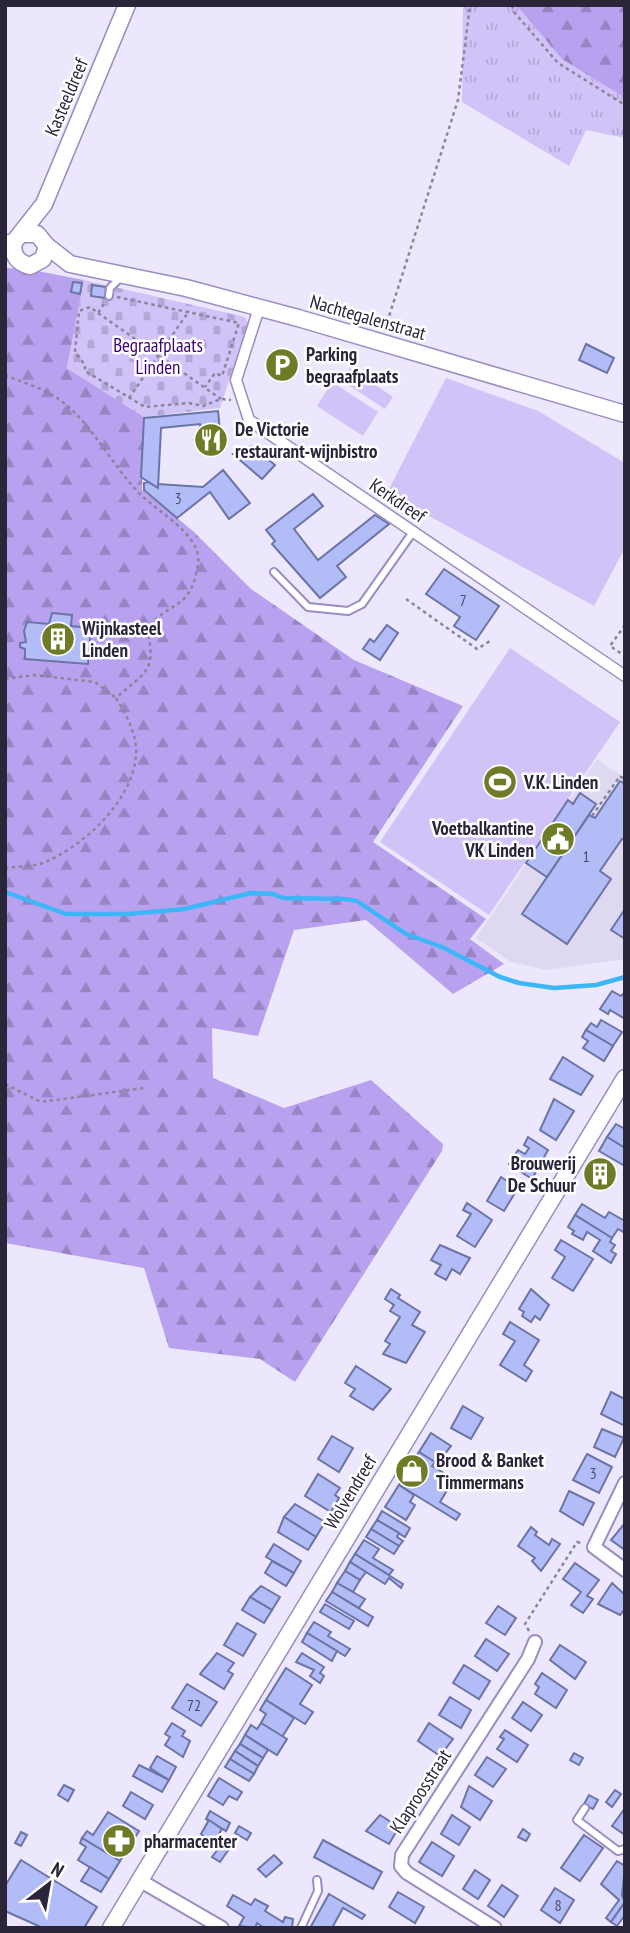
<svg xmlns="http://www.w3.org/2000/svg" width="630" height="1933" font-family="'PT Sans Narrow',sans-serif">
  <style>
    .built { fill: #ded8f1 }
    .grass { fill: url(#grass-tufts) }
    .forest { fill: url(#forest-firs) }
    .cemetery { fill: url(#cemetery-stones) }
    .pitch { fill: #d1c3f8 }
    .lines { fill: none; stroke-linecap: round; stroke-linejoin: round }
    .stream { stroke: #3bb6f7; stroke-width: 4.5 }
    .building { fill: #b2bcf7; stroke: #6c74a6; stroke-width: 2 }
    .service-casing { stroke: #9b8cc1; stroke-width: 10 }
    .pedestrian-casing { stroke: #9b8cc1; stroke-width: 13 }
    .minor-casing { stroke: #9b8cc1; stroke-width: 16 }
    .tertiary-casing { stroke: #9b8cc1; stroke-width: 19 }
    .path { stroke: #8b859b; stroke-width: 2.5; stroke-dasharray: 3.5 3.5; stroke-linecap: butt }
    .service { stroke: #fff; stroke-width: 6 }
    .pedestrian { stroke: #fff; stroke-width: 10 }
    .minor { stroke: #fff; stroke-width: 12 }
    .tertiary { stroke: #fff; stroke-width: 16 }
    .labels { text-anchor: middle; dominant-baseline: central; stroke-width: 5; stroke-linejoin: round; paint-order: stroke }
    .number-label { font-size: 16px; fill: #4d4b69 }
    .street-label { font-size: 19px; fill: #2b253a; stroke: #fff }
    .park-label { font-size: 19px; fill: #3e007a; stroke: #fff }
    .poi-label { font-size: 19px; font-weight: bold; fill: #2b253a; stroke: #fff; text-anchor: start }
  </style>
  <defs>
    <pattern id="grass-tufts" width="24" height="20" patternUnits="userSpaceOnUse" patternTransform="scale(1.75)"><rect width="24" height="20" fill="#d1c3f8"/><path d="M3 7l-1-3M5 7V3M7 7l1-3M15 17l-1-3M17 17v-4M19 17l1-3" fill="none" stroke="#b4a7d5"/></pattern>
    <pattern id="forest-firs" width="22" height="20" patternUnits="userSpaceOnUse" patternTransform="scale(1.75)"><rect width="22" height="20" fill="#b8a2f0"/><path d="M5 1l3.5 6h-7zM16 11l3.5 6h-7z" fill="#9684c3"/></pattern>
    <pattern id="cemetery-stones" width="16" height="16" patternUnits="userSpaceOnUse" patternTransform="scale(1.75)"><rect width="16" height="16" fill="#d1c3f8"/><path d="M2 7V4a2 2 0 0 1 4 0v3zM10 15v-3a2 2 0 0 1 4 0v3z" fill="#b4a7d5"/></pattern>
  </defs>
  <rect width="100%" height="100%" fill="#ede7fe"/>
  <polygon class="built" points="597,759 625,778 625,959 547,970 511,962 476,938"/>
  <polygon class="grass" points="463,5 516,5 562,59 625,98 625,138 586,130 569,166 462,102"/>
  <g class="forest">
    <polygon points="516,5 625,5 625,98 562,59"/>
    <polygon points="5,268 27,269 84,280 67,368 144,417 142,490 193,531 251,589 354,660 463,706 373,842 486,919 470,939 504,964 453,994 366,920 294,930 258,1036 212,1028 213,1078 284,1108 371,1080 443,1144 442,1151 295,1382 260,1359 169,1348 144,1268 5,1243"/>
  </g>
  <polygon class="cemetery" points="84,280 245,317 248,323 220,408 144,417 67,368"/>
  <g class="pitch">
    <polygon points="350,368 393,397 385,409 342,381"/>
    <polygon points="446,378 538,411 625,463 625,548 594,606 387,493"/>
    <polygon points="332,382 378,412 363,436 317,406"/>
    <polygon points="510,648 620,722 489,915 380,842"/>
  </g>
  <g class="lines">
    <polyline class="stream" points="5,892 66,914 128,914 184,909 251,893 273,894 283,898 344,899 357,901 406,934 442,947 500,977 519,983 554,988 596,985 625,977"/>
  </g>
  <g class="building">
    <polygon points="73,282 82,283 80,294 71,292"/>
    <polygon points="92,285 106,287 105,298 91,296"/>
    <polygon points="586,344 614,358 607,373 579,360"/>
    <polygon points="218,411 222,451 203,453 200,424 161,428 158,488 141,477 144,418"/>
    <polygon points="252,446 275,465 262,479 233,454"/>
    <polygon points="223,470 250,503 229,519 210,492 177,518 144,490 144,483 148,482 158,488 158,484 203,487"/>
    <polygon points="313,494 323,506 294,529 318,560 375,515 389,524 337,566 346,577 320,598 272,544 275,541 266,530"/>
    <polygon points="444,569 499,606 476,640 454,626 460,617 426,594"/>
    <polygon points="52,613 72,615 71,626 91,628 88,664 25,659 25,649 20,647 20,643 26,642 24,631 27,622 49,624"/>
    <polygon points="387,625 398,633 380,660 363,649 370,639 374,642"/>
    <polygon points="620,781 625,784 625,840 622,839 600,871 611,879 567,944 522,914 589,815 595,818"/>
    <polygon points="580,793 596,804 547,877 526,863 568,800 573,804"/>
    <polygon points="625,909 625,939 611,930"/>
    <polygon points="612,991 621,996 625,992 625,1019 610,1010 608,1014 600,1009"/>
    <polygon points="601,1020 622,1032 613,1046 586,1030 591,1023 597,1027"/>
    <polygon points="586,1030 613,1046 604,1061 583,1048 588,1041 582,1037"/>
    <polygon points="563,1057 593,1076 581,1095 550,1079"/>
    <polygon points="554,1099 574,1111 556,1140 540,1130"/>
    <polygon points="616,1124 625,1129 625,1148 607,1137"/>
    <polygon points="528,1137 548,1150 532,1179 509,1164 518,1150 525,1154 529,1148 524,1145"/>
    <polygon points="607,1137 625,1148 625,1166 599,1151"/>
    <polygon points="592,1161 615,1175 608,1187 585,1172"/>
    <polygon points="501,1177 518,1188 504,1211 487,1201"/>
    <polygon points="467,1203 492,1220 475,1247 457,1236 471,1214 463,1210"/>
    <polygon points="582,1204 605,1218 609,1212 625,1221 625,1233 618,1229 612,1238 575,1215"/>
    <polygon points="575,1215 612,1238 610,1242 615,1245 611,1251 616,1254 611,1263 593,1251 600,1240 587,1232 583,1240 572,1234 574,1231 568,1227"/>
    <polygon points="561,1240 593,1259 573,1291 552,1278 565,1257 555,1250"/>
    <polygon points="440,1245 470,1258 460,1274 452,1269 446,1280 435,1274 441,1265 431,1260"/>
    <polygon points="391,1289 400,1295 398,1298 420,1312 412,1325 425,1332 406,1363 383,1354 390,1344 385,1341 400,1317 390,1311 394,1305 385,1299"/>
    <polygon points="531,1289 549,1305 540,1320 535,1316 531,1322 522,1316 524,1312 519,1309"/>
    <polygon points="510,1322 539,1340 524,1365 532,1371 526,1381 500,1365 515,1341 503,1334"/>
    <polygon points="356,1366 391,1389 373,1410 350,1396 355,1389 345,1383"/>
    <polygon points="611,1392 625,1399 625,1426 601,1414"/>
    <polygon points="463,1406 483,1418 471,1439 451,1428"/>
    <polygon points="602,1429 624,1438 615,1457 594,1447"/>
    <polygon points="431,1433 451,1446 437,1464 419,1452"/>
    <polygon points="332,1436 353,1448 339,1472 318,1459"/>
    <polygon points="419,1452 435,1462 432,1466 454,1479 440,1502 460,1514 456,1520 399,1485"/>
    <polygon points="587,1454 612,1467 599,1493 573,1480"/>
    <polygon points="318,1474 340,1488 335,1495 339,1498 331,1512 305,1496"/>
    <polygon points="399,1485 414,1495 410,1502 415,1505 406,1520 385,1507"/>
    <polygon points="569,1491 594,1503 583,1525 560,1511"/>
    <polygon points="295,1504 325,1522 316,1537 284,1517"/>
    <polygon points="382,1511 410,1528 405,1537 377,1520"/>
    <polygon points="284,1517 316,1537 308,1550 278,1532"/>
    <polygon points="377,1520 399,1533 397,1537 403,1541 399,1546 371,1529"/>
    <polygon points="625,1523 625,1550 611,1540"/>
    <polygon points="531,1527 537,1532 535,1535 549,1545 552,1539 560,1544 541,1571 532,1561 535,1558 518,1546"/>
    <polygon points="371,1529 399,1546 394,1554 366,1537"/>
    <polygon points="364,1540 379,1549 373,1558 393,1570 389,1575 355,1554"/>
    <polygon points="274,1544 301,1561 294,1573 266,1557"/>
    <polygon points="355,1554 403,1584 401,1588 389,1578 385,1584 350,1562"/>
    <polygon points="272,1561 294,1573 286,1586 265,1573"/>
    <polygon points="350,1562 366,1572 360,1580 345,1571"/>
    <polygon points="575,1563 599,1580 587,1596 593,1599 583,1613 571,1605 581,1592 563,1579"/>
    <polygon points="345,1571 360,1580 353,1592 337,1583"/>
    <polygon points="337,1583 365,1599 359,1608 332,1592"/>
    <polygon points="612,1583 625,1595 625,1609 620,1615 598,1604"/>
    <polygon points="261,1586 280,1597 272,1610 250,1597"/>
    <polygon points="332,1592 373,1617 368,1626 326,1601"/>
    <polygon points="250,1597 272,1610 264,1623 242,1610"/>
    <polygon points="325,1604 354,1621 349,1629 320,1612"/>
    <polygon points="498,1606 516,1618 505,1635 486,1623"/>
    <polygon points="314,1622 331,1632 328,1636 350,1649 345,1656 307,1633"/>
    <polygon points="237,1623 256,1634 243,1656 224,1645"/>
    <polygon points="307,1633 337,1651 332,1661 302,1642"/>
    <polygon points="486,1639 509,1654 497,1671 475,1656"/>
    <polygon points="560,1645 586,1662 575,1679 550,1660"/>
    <polygon points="217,1653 234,1663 228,1671 233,1674 224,1689 200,1674"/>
    <polygon points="302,1653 324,1667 320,1673 324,1676 320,1683 310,1676 314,1670 296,1662"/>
    <polygon points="464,1665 490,1681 479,1699 453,1683"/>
    <polygon points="286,1668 312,1685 300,1704 313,1712 305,1724 266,1700"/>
    <polygon points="542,1673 567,1690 556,1708 535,1694 539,1687 535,1684"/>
    <polygon points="187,1684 217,1702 201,1726 172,1708"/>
    <polygon points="450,1697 471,1710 461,1728 439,1715"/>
    <polygon points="266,1700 294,1718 282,1737 261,1723 266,1714 260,1710"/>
    <polygon points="523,1702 542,1715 531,1731 512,1718"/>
    <polygon points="172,1723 185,1731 182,1736 190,1741 183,1757 165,1745 170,1737 165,1734"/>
    <polygon points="261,1723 287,1739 277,1755 245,1735 251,1725 257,1729"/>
    <polygon points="429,1723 453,1739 440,1756 418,1741"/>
    <polygon points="505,1730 528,1745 517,1762 497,1749 504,1739 500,1737"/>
    <polygon points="245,1735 268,1750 263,1758 240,1744"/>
    <polygon points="240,1744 263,1758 258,1766 235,1751"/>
    <polygon points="235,1751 258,1766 254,1774 230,1759"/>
    <polygon points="574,1753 583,1758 579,1765 570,1760"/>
    <polygon points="157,1756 176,1767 169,1780 150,1768"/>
    <polygon points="487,1757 506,1769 493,1787 475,1775"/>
    <polygon points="230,1759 254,1774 249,1781 225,1767"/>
    <polygon points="139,1765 169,1780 162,1792 133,1776"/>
    <polygon points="219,1778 242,1792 237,1800 229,1796 223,1805 208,1796"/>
    <polygon points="64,1785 74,1790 68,1801 58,1795"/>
    <polygon points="469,1786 492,1801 480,1820 461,1807"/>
    <polygon points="615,1790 621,1794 612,1807 606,1802"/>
    <polygon points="131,1792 153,1805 145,1819 123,1806"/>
    <polygon points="589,1795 598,1800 593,1809 584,1804"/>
    <polygon points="625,1808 625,1835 612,1826"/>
    <polygon points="210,1811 230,1823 226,1831 206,1819"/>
    <polygon points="108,1812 139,1831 120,1861 82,1838 87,1831 93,1835"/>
    <polygon points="380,1815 399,1827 389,1844 366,1831"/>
    <polygon points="452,1815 470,1827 459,1845 441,1834"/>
    <polygon points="209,1820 222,1829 217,1837 231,1846 220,1862 212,1857 218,1849 201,1834"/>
    <polygon points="239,1826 251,1833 247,1840 235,1833"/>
    <polygon points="523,1829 530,1834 526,1841 518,1837"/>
    <polygon points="21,1832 27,1835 21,1846 15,1843"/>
    <polygon points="584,1835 603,1848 580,1881 561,1868"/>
    <polygon points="82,1838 120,1861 109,1879 78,1860 86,1847 80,1843"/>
    <polygon points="323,1840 382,1872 373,1889 314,1857"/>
    <polygon points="432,1842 454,1856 442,1876 419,1862"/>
    <polygon points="274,1855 282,1863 266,1877 258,1869"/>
    <polygon points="21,1860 97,1907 84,1928 43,1928 5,1911 5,1886"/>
    <polygon points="617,1861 625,1866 622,1895 625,1902 611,1922 606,1918 619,1900 601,1884"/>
    <polygon points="90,1867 109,1879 101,1892 81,1881"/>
    <polygon points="475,1870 490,1880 478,1899 463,1889"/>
    <polygon points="502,1885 518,1896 504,1917 488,1906"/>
    <polygon points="555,1888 574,1900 560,1923 541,1910"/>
    <polygon points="398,1892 424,1907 415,1923 389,1907"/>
    <polygon points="329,1894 365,1915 362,1919 343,1908 332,1928 310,1928"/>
    <polygon points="233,1895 251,1905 255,1899 268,1906 265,1911 283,1922 285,1917 293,1919 292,1928 264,1928 257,1923 255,1928 239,1926 244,1917 227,1906"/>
    <polygon points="625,1902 625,1915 617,1926 611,1922"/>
  </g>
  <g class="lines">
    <g class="service-casing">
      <g id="service">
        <polyline points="109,296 110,288 122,276"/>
        <polyline points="274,572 308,607 348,611 362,604 413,532"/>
        <polyline points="585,1808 577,1820 618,1851 625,1849"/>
        <polyline points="301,1928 318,1891 317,1880"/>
      </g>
    </g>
    <g class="pedestrian-casing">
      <polyline id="pedestrian" points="259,308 236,380 249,420 625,676"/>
    </g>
    <g class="minor-casing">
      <g id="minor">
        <polyline points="625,1483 594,1547 625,1570"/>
        <polyline points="139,1880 222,1928"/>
        <polyline points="495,1928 407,1873 401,1866 402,1855 528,1659 535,1642"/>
      </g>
    </g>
    <g class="tertiary-casing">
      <g id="tertiary">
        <polyline points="23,234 37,234 47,246 70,264 186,288 298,318 625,414"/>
        <path d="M 14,242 C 11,255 18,263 30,266 L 43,259 L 47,246"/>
        <polyline points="5,244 14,242 44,204 127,5"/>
        <polyline points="111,1928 625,1078"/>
      </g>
    </g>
    <g class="path">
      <polyline points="512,5 514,12 558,63 625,105"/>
      <polyline points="117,297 239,323 222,376 215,373 205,387"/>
      <polyline points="104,304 98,313 90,307 79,311 75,352 85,365 85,371 145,407 189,403 203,406 221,399 231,400"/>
      <polyline points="98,313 221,399"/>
      <polyline points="385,329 458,100 470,5"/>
      <path d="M 5,375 C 21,382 40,387 54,396 C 92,420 110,465 142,496 C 160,513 202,536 198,563 C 191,615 167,598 147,631 C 158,672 143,673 116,698 C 128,718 140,739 135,763 C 127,806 82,847 43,863 C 32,867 17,866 5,868"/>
      <polyline points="129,398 189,311"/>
      <polyline points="406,599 477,649 490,641"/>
      <polyline points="625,625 610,646 625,656"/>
      <polyline points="5,679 34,675 95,682 116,698"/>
      <polyline points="592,816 620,776 625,780"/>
      <polyline points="5,1084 41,1102 144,1088"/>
      <polyline points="529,1631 525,1624 577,1542 581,1543"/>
    </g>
    <use href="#service" class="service"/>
    <use href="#pedestrian" class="pedestrian"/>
    <use href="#minor" class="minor"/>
    <use href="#tertiary" class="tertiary"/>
  </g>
  <defs>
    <g id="parking-disc" transform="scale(1.75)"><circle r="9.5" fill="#6f7b27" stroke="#fff"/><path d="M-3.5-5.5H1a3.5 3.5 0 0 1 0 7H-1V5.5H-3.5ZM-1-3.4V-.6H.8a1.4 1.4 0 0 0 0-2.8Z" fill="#fff"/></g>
    <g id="restaurant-disc" transform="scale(1.75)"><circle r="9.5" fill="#6f7b27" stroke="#fff"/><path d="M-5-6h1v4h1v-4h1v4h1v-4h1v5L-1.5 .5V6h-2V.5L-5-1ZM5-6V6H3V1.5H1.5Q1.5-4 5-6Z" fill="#fff"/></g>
    <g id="building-disc" transform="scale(1.75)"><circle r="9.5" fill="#6f7b27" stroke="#fff"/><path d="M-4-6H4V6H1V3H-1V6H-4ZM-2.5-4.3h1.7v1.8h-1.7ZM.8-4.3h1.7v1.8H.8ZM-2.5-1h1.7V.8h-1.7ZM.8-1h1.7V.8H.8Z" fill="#fff"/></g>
    <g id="stadium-disc" transform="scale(1.75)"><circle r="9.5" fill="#6f7b27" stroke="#fff"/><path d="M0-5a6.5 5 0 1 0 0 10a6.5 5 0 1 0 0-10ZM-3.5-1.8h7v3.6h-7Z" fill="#fff"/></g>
    <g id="civic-disc" transform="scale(1.75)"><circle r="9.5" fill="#6f7b27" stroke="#fff"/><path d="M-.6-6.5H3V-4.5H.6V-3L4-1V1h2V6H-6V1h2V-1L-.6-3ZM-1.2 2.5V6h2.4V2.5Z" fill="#fff"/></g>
    <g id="shop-disc" transform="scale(1.75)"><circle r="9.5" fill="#6f7b27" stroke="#fff"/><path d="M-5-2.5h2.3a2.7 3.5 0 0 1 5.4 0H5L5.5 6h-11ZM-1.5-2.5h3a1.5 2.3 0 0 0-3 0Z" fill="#fff"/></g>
    <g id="pharmacy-disc" transform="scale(1.75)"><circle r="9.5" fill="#6f7b27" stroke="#fff"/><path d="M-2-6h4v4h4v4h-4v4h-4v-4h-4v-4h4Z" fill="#fff"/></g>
  </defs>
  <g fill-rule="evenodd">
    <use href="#parking-disc" x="282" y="365"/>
    <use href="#restaurant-disc" x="211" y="440"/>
    <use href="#building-disc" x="58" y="639"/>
    <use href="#stadium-disc" x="500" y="782"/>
    <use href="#civic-disc" x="558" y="839"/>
    <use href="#building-disc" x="600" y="1174"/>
    <use href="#shop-disc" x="412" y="1471"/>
    <use href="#pharmacy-disc" x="119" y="1841"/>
  </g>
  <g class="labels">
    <g class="number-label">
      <text x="178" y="498">3</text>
      <text x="463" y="600">7</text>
      <text x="586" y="856">1</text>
      <text x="593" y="1473">3</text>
      <text x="194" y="1705">72</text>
      <text x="558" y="1905">8</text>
    </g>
    <g class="street-label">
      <text transform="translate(66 97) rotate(-67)">Kasteeldreef</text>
      <text transform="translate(368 317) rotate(16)">Nachtegalenstraat</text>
      <text transform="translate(398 500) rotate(34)">Kerkdreef</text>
      <text transform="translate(350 1492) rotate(-59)">Wolvendreef</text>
      <text transform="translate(420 1791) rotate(-57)">Klaproosstraat</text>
    </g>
    <g class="park-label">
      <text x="158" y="345">Begraafplaats<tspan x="158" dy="22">Linden</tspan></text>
    </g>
    <g class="poi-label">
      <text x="306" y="354">Parking<tspan x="306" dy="22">begraafplaats</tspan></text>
      <text x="235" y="429">De Victorie<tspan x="235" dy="22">restaurant-wijnbistro</tspan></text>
      <text x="82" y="628">Wijnkasteel<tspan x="82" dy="22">Linden</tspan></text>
      <text x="524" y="782">V.K. Linden</text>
      <text x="534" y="828" text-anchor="end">Voetbalkantine<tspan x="534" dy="22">VK Linden</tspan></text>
      <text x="576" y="1163" text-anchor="end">Brouwerij<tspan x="576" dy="22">De Schuur</tspan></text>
      <text x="436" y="1460">Brood &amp; Banket<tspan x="436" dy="22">Timmermans</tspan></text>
      <text x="144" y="1841">pharmacenter</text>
    </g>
  </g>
  <rect width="630" height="1933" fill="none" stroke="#2b253a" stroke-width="14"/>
  <g transform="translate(49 1884) rotate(31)" stroke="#ffffff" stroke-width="5" paint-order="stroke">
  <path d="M0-5L12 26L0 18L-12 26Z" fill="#2b253a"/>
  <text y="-10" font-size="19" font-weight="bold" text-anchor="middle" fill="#2b253a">N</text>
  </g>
</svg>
